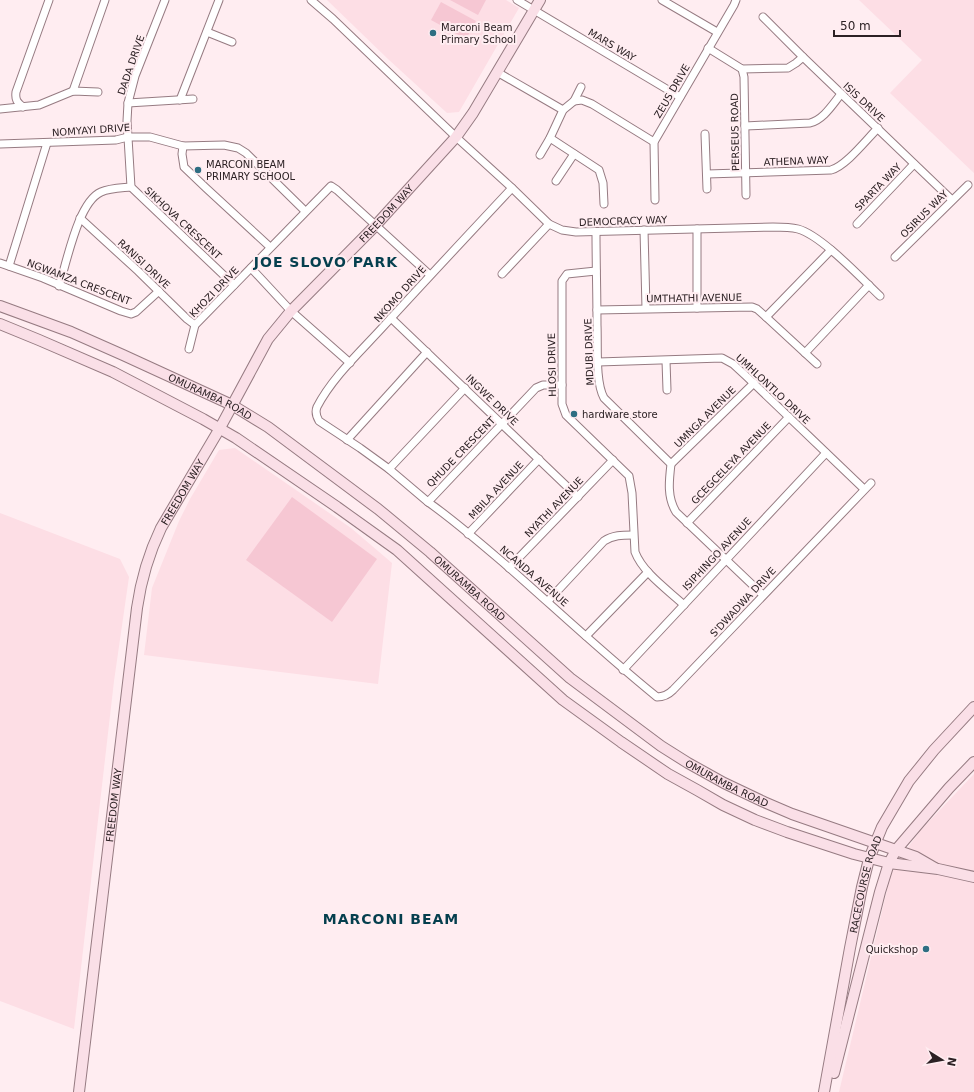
<svg xmlns="http://www.w3.org/2000/svg" width="974" height="1092" font-family="'DejaVu Sans',sans-serif">
  <style>
    .built { fill: #fddee5 }
    .green { fill: #f6c7d3 }
    .lines { fill: none; stroke-linecap: round; stroke-linejoin: round }
    .street-casing { stroke: #967b82; stroke-width: 9 }
    .secondary-casing { stroke: #967b82; stroke-width: 12 }
    .street { stroke: #fff; stroke-width: 7 }
    .secondary { stroke: #fadfe7; stroke-width: 10 }
    .poi-dot { fill: #2e6e82; stroke: #ffedf1; stroke-width: 1.5 }
    .labels { text-anchor: middle; dominant-baseline: central; stroke-width: 4; stroke-linejoin: round; paint-order: stroke }
    .poi-label { font-size: 10px; fill: #2c2124; stroke: #ffedf1; text-anchor: start }
    .street-label { font-size: 10px; fill: #2c2124; stroke: #ffedf1 }
    .district-label { font-size: 14px; font-weight: bold; letter-spacing: 1px; fill: #053f4e; stroke: #ffedf1 }
  </style>
  <rect width="100%" height="100%" fill="#ffedf1"/>
  <g class="built">
    <polygon points="327,0 506,0 519,8 459,112 447,113 388,59"/>
    <polygon points="859,0 974,0 974,173 890,93 922,60"/>
    <polygon points="235,448 351,528 392,563 378,684 144,655 152,588 179,521 190,499 219,450"/>
    <polygon points="0,513 120,559 129,577 114,681 74,1029 0,1001"/>
    <polygon points="974,774 974,1092 839,1092 892,869 920,831"/>
  </g>
  <g class="green">
    <polygon points="450,0 486,0 478,15"/>
    <polygon points="441,2 476,21 466,39 431,20"/>
    <polygon points="292,497 377,559 332,622 246,560"/>
  </g>
  <g class="lines">
    <g class="street-casing">
      <g id="street">
        <polyline points="165,0 135,76 128,103 127,121 131,187 234,285"/>
        <path d="M 311,0 L 333,19 L 456,137 L 512,188 L 549,224 L 562,230 L 576,232 L 773,227 C 782,227 790,227 798,229 C 821,235 862,279 880,296"/>
        <polyline points="517,0 680,97"/>
        <polyline points="662,0 717,32"/>
        <polyline points="763,17 803,57 952,200"/>
        <polyline points="207,32 232,42"/>
        <polyline points="708,48 742,69 788,68 796,63 803,57"/>
        <polyline points="742,69 744,77 746,195"/>
        <polyline points="497,72 563,110"/>
        <polyline points="73,91 105,0"/>
        <polyline points="180,100 219,0"/>
        <polyline points="574,101 582,100 592,104 654,142"/>
        <polyline points="128,103 193,99"/>
        <path d="M 23,107 C 17,102 15,100 16,92 L 49,0"/>
        <polyline points="0,109 39,105 73,91 98,92"/>
        <path d="M 745,126 L 810,123 C 824,119 832,105 841,94"/>
        <polyline points="705,134 707,189"/>
        <polyline points="550,138 599,170 603,183 604,204"/>
        <polyline points="0,144 116,140 128,137 150,137 183,146 224,145 238,148 246,153 305,211"/>
        <polyline points="183,146 182,154 184,167 206,188 270,247"/>
        <polyline points="540,155 550,138 563,110 574,101 581,87"/>
        <path d="M 707,174 L 831,170 C 846,166 866,140 878,128"/>
        <polyline points="556,181 574,154"/>
        <polyline points="655,200 654,142 734,5 736,0"/>
        <polyline points="80,218 138,271 187,319 195,325"/>
        <polyline points="857,224 914,164"/>
        <polyline points="697,229 697,308"/>
        <polyline points="644,230 646,308"/>
        <path d="M 596,232 C 596,263 597,294 597,325 C 598,345 595,382 604,398 L 671,464 C 669,481 667,497 676,512 L 763,595"/>
        <polyline points="895,257 968,185"/>
        <polyline points="0,263 43,278 121,311 131,314 136,312 159,291"/>
        <polyline points="9,266 47,143"/>
        <polyline points="251,268 291,311 350,363"/>
        <path d="M 596,271 L 567,274 L 562,281 L 562,404 L 566,415 L 629,476 L 632,493 L 635,552 C 643,573 668,590 684,605"/>
        <polyline points="502,274 549,224"/>
        <path d="M 59,286 C 67,262 78,202 101,192 C 110,188 122,188 131,187"/>
        <polyline points="597,310 752,307 757,309 766,317 817,364"/>
        <polyline points="766,317 831,250"/>
        <polyline points="391,318 578,497"/>
        <polyline points="189,349 195,325 331,186 337,190 430,275"/>
        <polyline points="805,353 869,285"/>
        <polyline points="666,361 667,390"/>
        <polyline points="598,362 722,358 733,364 746,376 864,489"/>
        <polyline points="465,388 389,469 428,502 536,388 543,385 562,385"/>
        <polyline points="347,440 427,352"/>
        <polyline points="671,464 754,383"/>
        <path d="M 389,469 L 360,448 L 319,421 C 316,416 315,412 317,407 C 332,378 359,353 381,329 C 424,282 468,235 512,188"/>
        <path d="M 428,502 C 455,521 480,543 506,565 C 556,609 605,655 657,697 C 664,697 668,695 673,690 L 871,483"/>
        <polyline points="687,523 789,417"/>
        <polyline points="468,534 539,459"/>
        <polyline points="509,568 613,460"/>
        <path d="M 548,601 L 604,541 C 613,535 622,535 633,535"/>
        <polyline points="586,636 648,572"/>
        <polyline points="623,670 826,453"/>
      </g>
    </g>
    <g class="secondary-casing">
      <g id="secondary">
        <path id="s1" d="M 0,306 L 71,332 L 123,355 L 232,405 L 268,427 L 378,509 L 430,552 L 570,678 L 661,746 L 688,763 L 724,783 L 764,802 L 792,814 L 916,857 L 935,868"/>
        <polyline points="0,324 39,340 113,372 203,419 236,438 337,507 397,550 563,700 621,742 668,774 697,790 723,805 755,820 787,832 854,854 889,863 938,869 974,877"/>
        <polyline points="834,1073 880,892 889,863 896,850 949,788 974,762"/>
        <path id="s2" d="M 79,1092 L 137,608 C 141,580 149,553 161,528 L 220,428 L 268,339 L 291,311 L 375,226 L 456,137 L 473,113 L 540,0"/>
        <path id="s3" d="M 824,1092 L 850,948 L 862,887 L 869,859 L 882,827 L 909,781 L 934,750 L 974,707"/>
      </g>
    </g>
    <use href="#street" class="street"/>
    <use href="#secondary" class="secondary"/>
  </g>
  <g class="poi-dot">
    <circle cx="433" cy="33" r="4"/>
    <circle cx="198" cy="170" r="4"/>
    <circle cx="574" cy="414" r="4"/>
    <circle cx="926" cy="949" r="4"/>
  </g>
  <g class="labels">
    <g class="poi-label">
      <text x="441" y="27">Marconi Beam<tspan x="441" dy="12">Primary School</tspan></text>
      <text x="206" y="164">MARCONI BEAM<tspan x="206" dy="12">PRIMARY SCHOOL</tspan></text>
      <text x="582" y="414">hardware store</text>
      <text x="918" y="949" text-anchor="end">Quickshop</text>
    </g>
    <g class="street-label">
      <text transform="translate(612 45) rotate(31)">MARS WAY</text>
      <text transform="translate(131 65) rotate(-71)">DADA DRIVE</text>
      <text transform="translate(672 91) rotate(-60)">ZEUS DRIVE</text>
      <text transform="translate(864 102) rotate(43)">ISIS DRIVE</text>
      <text transform="translate(91 130) rotate(-4)">NOMYAYI DRIVE</text>
      <text transform="translate(735 132) rotate(-91)">PERSEUS ROAD</text>
      <text transform="translate(796 161) rotate(-2)">ATHENA WAY</text>
      <text transform="translate(878 187) rotate(-46)">SPARTA WAY</text>
      <text stroke="none"><textPath href="#s2" startOffset="961">FREEDOM WAY</textPath></text>
      <text transform="translate(924 214) rotate(-45)">OSIRUS WAY</text>
      <text transform="translate(623 221) rotate(-2)">DEMOCRACY WAY</text>
      <text transform="translate(183 223) rotate(43)">SIKHOVA CRESCENT</text>
      <text transform="translate(144 264) rotate(43)">RANISI DRIVE</text>
      <text transform="translate(79 282) rotate(21)">NGWAMZA CRESCENT</text>
      <text transform="translate(214 292) rotate(-46)">KHOZI DRIVE</text>
      <text transform="translate(400 294) rotate(-48)">NKOMO DRIVE</text>
      <text transform="translate(694 298) rotate(-1)">UMTHATHI AVENUE</text>
      <text transform="translate(589 352) rotate(-92)">MDUBI DRIVE</text>
      <text transform="translate(552 365) rotate(-91)">HLOSI DRIVE</text>
      <text transform="translate(773 389) rotate(43)">UMHLONTLO DRIVE</text>
      <text stroke="none"><textPath href="#s1" startOffset="229">OMURAMBA ROAD</textPath></text>
      <text transform="translate(492 400) rotate(44)">INGWE DRIVE</text>
      <text transform="translate(705 417) rotate(-45)">UMNGA AVENUE</text>
      <text transform="translate(461 452) rotate(-46)">QHUDE CRESCENT</text>
      <text transform="translate(731 463) rotate(-46)">GCEGCELEYA AVENUE</text>
      <text transform="translate(496 490) rotate(-47)">MBILA AVENUE</text>
      <text stroke="none"><textPath href="#s2" startOffset="613">FREEDOM WAY</textPath></text>
      <text transform="translate(554 507) rotate(-46)">NYATHI AVENUE</text>
      <text transform="translate(717 554) rotate(-47)">ISIPHINGO AVENUE</text>
      <text transform="translate(534 576) rotate(41)">NCANDA AVENUE</text>
      <text stroke="none"><textPath href="#s1" startOffset="553">OMURAMBA ROAD</textPath></text>
      <text transform="translate(743 602) rotate(-47)">S'DWADWA DRIVE</text>
      <text stroke="none"><textPath href="#s1" startOffset="877">OMURAMBA ROAD</textPath></text>
      <text stroke="none"><textPath href="#s2" startOffset="289">FREEDOM WAY</textPath></text>
      <text stroke="none"><textPath href="#s3" startOffset="212">RACECOURSE ROAD</textPath></text>
    </g>
    <g class="district-label">
      <text x="326" y="262">JOE SLOVO PARK</text>
      <text x="391" y="919">MARCONI BEAM</text>
    </g>
  </g>
  <g transform="translate(942 1060) rotate(101)" stroke="#ffedf1" stroke-width="3" paint-order="stroke">
  <path d="M0-3L7 15L0 10L-7 15Z" fill="#2c2124"/>
  <text y="-6" font-size="11" font-weight="bold" text-anchor="middle" fill="#2c2124">N</text>
  </g>
  <path d="M834 30v6h66v-6" fill="none" stroke="#2c2124" stroke-width="2"/>
  <text x="840" y="30" font-size="12" fill="#2c2124" stroke="#ffedf1" stroke-width="3" paint-order="stroke">50 m</text>
</svg>
